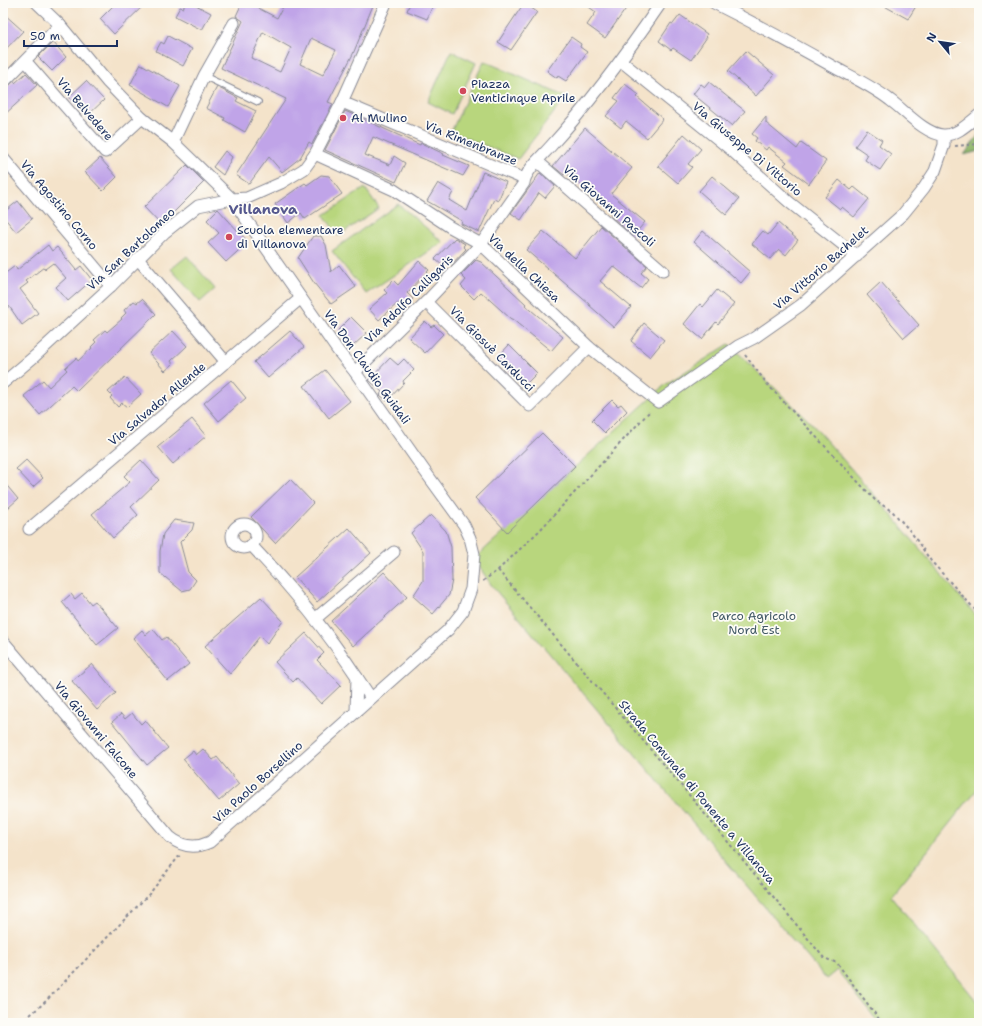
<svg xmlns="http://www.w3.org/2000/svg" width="982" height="1026" font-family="'Shantell Sans',sans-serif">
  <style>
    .green { fill: #b8d67d; stroke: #6a826e }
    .forest { fill: #92b76c; stroke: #567365 }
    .building { fill: #c0a4e8; fill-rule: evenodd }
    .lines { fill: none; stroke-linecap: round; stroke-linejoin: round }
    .lane-casing { stroke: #888994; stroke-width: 8 }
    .street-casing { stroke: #888994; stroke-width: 13 }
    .path { stroke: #888994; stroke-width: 2; stroke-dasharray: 3 3; stroke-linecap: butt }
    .lane { stroke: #fff; stroke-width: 5.5 }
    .street { stroke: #fff; stroke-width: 11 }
    .poi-dot { fill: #d1495b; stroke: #fdfcf7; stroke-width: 1.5 }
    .labels { text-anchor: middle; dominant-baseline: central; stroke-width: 3.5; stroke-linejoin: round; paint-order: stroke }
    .poi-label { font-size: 12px; fill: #1b2f5e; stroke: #fdfcf7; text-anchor: start }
    .street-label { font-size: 12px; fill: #1b2f5e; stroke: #fdfcf7 }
    .park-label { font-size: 12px; fill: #425966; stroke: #fdfcf7 }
    .quarter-label { font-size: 14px; font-weight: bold; fill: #55588e; stroke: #fdfcf7 }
  </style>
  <rect width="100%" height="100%" fill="#fdfcf7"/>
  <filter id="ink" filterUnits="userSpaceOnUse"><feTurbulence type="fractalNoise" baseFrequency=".025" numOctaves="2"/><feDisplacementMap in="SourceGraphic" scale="8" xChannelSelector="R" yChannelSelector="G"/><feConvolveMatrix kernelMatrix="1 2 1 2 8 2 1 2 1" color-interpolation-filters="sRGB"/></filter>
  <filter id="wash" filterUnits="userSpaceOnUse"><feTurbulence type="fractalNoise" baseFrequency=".012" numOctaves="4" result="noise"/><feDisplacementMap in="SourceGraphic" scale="16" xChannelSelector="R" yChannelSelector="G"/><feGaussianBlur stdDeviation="0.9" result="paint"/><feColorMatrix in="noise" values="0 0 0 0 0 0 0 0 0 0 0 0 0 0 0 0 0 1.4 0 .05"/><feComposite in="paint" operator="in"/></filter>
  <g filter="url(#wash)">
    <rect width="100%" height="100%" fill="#f4e3ca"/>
    <g class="green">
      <polygon points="451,51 476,63 452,114 428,102"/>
      <polygon points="484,61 566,97 518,159 451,132"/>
      <polygon points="365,188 379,208 338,236 324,215"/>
      <polygon points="398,204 443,242 366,294 332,251"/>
      <polygon points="187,256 215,289 200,302 171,269"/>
      <polygon points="729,344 811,423 883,505 979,619 979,787 891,896 979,1004 979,1023 879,1023 837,970 826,979 492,586 474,559 666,384"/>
    </g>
    <polygon class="forest" points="979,134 979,151 964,155"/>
    <g id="blocks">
      <g class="building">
        <polygon points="116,3 146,3 114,34 100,19"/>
        <polygon points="186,3 192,3 211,13 202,30 175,16 180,7 183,8"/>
        <path d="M 242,3 L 260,3 L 258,8 L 277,18 L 285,3 L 374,3 L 353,54 L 328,102 L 333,104 L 312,144 L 309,142 L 300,158 L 282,172 L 269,157 L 249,184 L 236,175 L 286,99 L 221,68 L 243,21 L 236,16 ZM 263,32 L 291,48 L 280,72 L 251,58 ZM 311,38 L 336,50 L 323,75 L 300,64 Z"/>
        <polygon points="410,3 434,3 427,19 407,11"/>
        <polygon points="524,3 537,12 511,50 498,42"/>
        <polygon points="583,3 630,3 605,38 587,25 596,12"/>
        <polygon points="879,3 918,3 908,19"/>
        <polygon points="3,13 23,31 3,52"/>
        <polygon points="680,15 707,34 706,36 707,37 691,60 673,48 671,50 659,41 671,23 673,24"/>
        <polygon points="168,36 192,49 183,66 156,51 161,42 164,44"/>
        <polygon points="571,37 581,44 580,47 587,52 566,81 558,76 557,78 547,71"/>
        <polygon points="53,42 66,57 52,71 38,57"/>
        <polygon points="746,51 774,75 756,96 728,71"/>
        <polygon points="141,64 180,86 168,107 130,85"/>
        <polygon points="26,73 37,85 3,116 3,91 14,81 15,83"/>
        <polygon points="86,81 104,100 87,116 69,97"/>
        <polygon points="709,82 745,111 732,126 693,94 701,84 705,87"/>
        <polygon points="625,84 639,95 637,97 663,119 647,138 626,121 621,128 606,116 619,101 614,98"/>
        <polygon points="217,87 238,98 236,101 256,111 245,132 224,120 225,118 206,108"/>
        <polygon points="345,111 420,145 421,143 444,154 443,155 469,166 463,176 373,137 365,155 390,165 394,156 405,163 396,182 325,150"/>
        <polygon points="766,117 766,123 797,149 801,143 826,161 809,184 784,165 787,162 768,147 766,150 755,141 757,138 752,134"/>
        <polygon points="585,128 632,168 611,194 645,222 633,236 610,215 613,211 566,173 564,175 553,166"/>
        <polygon points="867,130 882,140 879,145 891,154 880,170 865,160 868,155 855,146"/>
        <polygon points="684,134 701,149 688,164 692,167 678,183 658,166"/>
        <polygon points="225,151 232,157 223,175 213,167"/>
        <polygon points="100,158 117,177 103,191 85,172"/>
        <polygon points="187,165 204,182 161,225 144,207"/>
        <polygon points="483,172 506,182 498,201 494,199 479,232 461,224 462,221 427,201 438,183 453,192 449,200 467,211"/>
        <polygon points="540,173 555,186 545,198 539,193 521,220 511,213"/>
        <polygon points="321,175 329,176 342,194 305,219 301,213 288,223 275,204 305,183 307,185"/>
        <polygon points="712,176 739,199 726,215 699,191"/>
        <polygon points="839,180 851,190 854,187 869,199 854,217 842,207 840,209 825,197"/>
        <polygon points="18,201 32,219 16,232 3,216 3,213"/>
        <polygon points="218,209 248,242 226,262 208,243 219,233 207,220"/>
        <polygon points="778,223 798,240 786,255 779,249 770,259 752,244 763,231 768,235"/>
        <polygon points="601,226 647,266 641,273 648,279 641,288 613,266 600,281 631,307 614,327 589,305 589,304 526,250 543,231 575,258"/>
        <polygon points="703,231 750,272 741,283 694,242"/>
        <polygon points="313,236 321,236 326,245 331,272 339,265 356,287 331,304 314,283 298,258"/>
        <polygon points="455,238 465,244 463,246 466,249 451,265 448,262 443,266 435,259"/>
        <polygon points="48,245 52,251 57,247 76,270 81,266 92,280 68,301 56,287 66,278 53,263 45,269 44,267 26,281 28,283 20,289 38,313 22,325 9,306 3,310 3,275 15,266 17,270"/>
        <polygon points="476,260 481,262 526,304 525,305 563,337 551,351 512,319 511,319 481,292 474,299 461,286 466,280 461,275"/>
        <polygon points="419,261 429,270 407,293 413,299 404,309 398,303 379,320 369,309 387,293 384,290 393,280 398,285"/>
        <polygon points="881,282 919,325 904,338 867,295"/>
        <polygon points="717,290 734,304 718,324 716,322 702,339 684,324 700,304 703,307"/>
        <polygon points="142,299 156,314 77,391 72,386 40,415 24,396 43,380 49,387 67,370 65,368 76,358 78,361 92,348 91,347 96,342 94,340 105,330 107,332 122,319 121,318 126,313 124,310 134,301 137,303"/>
        <polygon points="351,317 367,333 353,346 338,330"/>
        <polygon points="425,321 431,327 434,325 443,334 425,353 409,338"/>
        <polygon points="644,323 664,340 650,357 631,341"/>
        <polygon points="173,331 187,346 171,361 173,364 165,371 149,353"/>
        <polygon points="290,331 304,347 268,378 254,362"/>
        <polygon points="509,345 537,373 524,386 497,358"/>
        <polygon points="390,358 398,365 404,359 414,370 403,381 404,383 387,401 380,395 382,392 369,380"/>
        <polygon points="325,370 350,401 329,418 304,386"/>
        <polygon points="125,377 141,394 127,407 122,403 118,407 110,398 112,396 108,392"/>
        <polygon points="231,380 246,398 219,421 204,403"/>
        <polygon points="612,400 618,406 621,404 627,411 605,433 592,420"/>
        <polygon points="192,419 206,436 173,464 158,447"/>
        <polygon points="542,433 575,466 507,532 475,498"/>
        <polygon points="26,460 43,478 33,487 16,469"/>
        <polygon points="141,460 159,480 131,507 138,515 113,538 92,514 130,482 124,476"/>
        <polygon points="290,479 313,503 275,543 251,517"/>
        <polygon points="3,481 18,499 8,508 3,502"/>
        <polygon points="431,515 446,531 451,547 452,580 449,595 433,614 413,596 423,581 423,551 411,533"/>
        <polygon points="174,520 194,523 192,530 180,542 188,572 196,580 190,589 182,591 160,573 160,551 163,534"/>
        <polygon points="349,528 371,553 317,602 295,577"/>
        <polygon points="384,572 407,597 353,646 331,621"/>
        <polygon points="82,593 91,604 95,601 118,628 97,645 62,602 71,594 75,599"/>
        <polygon points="261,597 283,621 267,644 260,636 230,674 205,646"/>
        <polygon points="153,629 162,640 166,637 189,664 168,681 133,638 142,630 146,635"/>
        <polygon points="306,633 324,653 317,660 341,685 321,704 297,678 293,682 275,662"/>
        <polygon points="92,664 116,693 97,710 72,681"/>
        <polygon points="132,713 141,724 145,720 168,748 147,765 112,722 121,714 125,719"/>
        <polygon points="203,749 213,760 217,757 239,784 219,801 183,759 193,751 196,755"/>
      </g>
    </g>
  </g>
  <g filter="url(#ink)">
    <use href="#blocks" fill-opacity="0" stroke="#888994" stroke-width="1"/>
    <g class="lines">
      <g class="lane-casing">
        <polyline id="lane" points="204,76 258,102"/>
      </g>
      <g class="street-casing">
        <g id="street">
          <path d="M 714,3 C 754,23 793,44 832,66 C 852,77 872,86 890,100 C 904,110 925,134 943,135 C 956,136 969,123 979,115"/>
          <polyline points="621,61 730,149 789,202 857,256"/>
          <polyline points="29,65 105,152 142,118"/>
          <polyline points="3,83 60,25"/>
          <polyline points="342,102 524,179"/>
          <polyline points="173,142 204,76 234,23"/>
          <polyline points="315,154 394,190 450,227 481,244 589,347 658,402 738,346 754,338 801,305 903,214 924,188 935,171 944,145 944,136"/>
          <polyline points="3,158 111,286"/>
          <polyline points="537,161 663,271"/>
          <polyline points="138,259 226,362"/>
          <polyline points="426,302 530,406 589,347"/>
          <path d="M 355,372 L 426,302 L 481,244 L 524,183 C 525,171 542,156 550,147 C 591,102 627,53 661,3"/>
          <polyline points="3,383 35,356 111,286 164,233 198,206 232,199 247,198 281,183 304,169 315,154 342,102 386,3"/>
          <circle cx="244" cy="536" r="12"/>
          <polyline points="29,529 301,298"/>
          <path d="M 251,545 C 290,586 326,630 357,677"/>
          <polyline points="315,619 394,552"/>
          <path d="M 3,641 L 170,837 C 182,847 195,849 210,842 L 448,630 L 463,611 L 471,589 L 474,554 L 470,538 L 464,525 L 424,470 L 355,372 L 338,351 L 232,199 L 173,142 L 142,118 L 108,83 L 60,25 L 37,3"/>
          <polyline points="356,712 357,677 371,698"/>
        </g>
      </g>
      <g class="path">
        <polyline points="955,146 979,144"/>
        <polyline points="745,355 768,385 875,500 893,512 911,532 931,561 979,614"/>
        <polyline points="498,570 685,790 824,958 837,963 882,1023"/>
        <polyline points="483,581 498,570 540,530 650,411"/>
        <polyline points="21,1023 46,1001 150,893 180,855"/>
      </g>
      <use href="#lane" class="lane"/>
      <use href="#street" class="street"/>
    </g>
  </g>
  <g class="poi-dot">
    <circle cx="463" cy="91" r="4"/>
    <circle cx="343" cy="118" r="4"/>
    <circle cx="229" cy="237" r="4"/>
  </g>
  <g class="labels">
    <g class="poi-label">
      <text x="471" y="84">Piazza<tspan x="471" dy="14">Venticinque Aprile</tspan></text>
      <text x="351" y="118">Al Mulino</text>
      <text x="237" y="230">Scuola elementare<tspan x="237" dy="14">di Villanova</tspan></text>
    </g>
    <g class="street-label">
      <text transform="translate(85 109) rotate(49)">Via Belvedere</text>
      <text transform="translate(471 143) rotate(22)">Via Rimenbranze</text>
      <text transform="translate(747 149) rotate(40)">Via Giuseppe Di Vittorio</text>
      <text transform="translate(59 205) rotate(50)">Via Agostino Corno</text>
      <text transform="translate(609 206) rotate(41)">Via Giovanni Pascoli</text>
      <text transform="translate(131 249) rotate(-43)">Via San Bartolomeo</text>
      <text transform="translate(524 268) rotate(43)">Via della Chiesa</text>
      <text transform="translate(821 268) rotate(-41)">Via Vittorio Bachelet</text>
      <text transform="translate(409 299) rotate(-45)">Via Adolfo Calligaris</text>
      <text transform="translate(492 349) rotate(45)">Via Giosuè Carducci</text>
      <text transform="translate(367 367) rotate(54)">Via Don Claudio Guidali</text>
      <text transform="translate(157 404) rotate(-40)">Via Salvador Allende</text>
      <text transform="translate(96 730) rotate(50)">Via Giovanni Falcone</text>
      <text transform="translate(258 782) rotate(-42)">Via Paolo Borsellino</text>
      <text transform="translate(697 792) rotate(50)">Strada Comunale di Ponente a Villanova</text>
    </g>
    <g class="park-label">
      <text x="754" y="616">Parco Agricolo<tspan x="754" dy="14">Nord Est</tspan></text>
    </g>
    <g class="quarter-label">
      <text x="263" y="209">Villanova</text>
    </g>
  </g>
  <rect width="982" height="1026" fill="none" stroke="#fdfcf7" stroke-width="16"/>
  <g transform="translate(940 42) rotate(299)" stroke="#fdfcf7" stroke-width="3" paint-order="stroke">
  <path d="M0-3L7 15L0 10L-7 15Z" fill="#1b2f5e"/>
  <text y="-6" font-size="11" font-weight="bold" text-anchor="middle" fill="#1b2f5e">N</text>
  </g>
  <path d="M24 40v6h93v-6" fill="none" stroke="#1b2f5e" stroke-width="2"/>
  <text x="30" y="40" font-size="12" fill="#1b2f5e" stroke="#fdfcf7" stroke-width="3" paint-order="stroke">50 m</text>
</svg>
